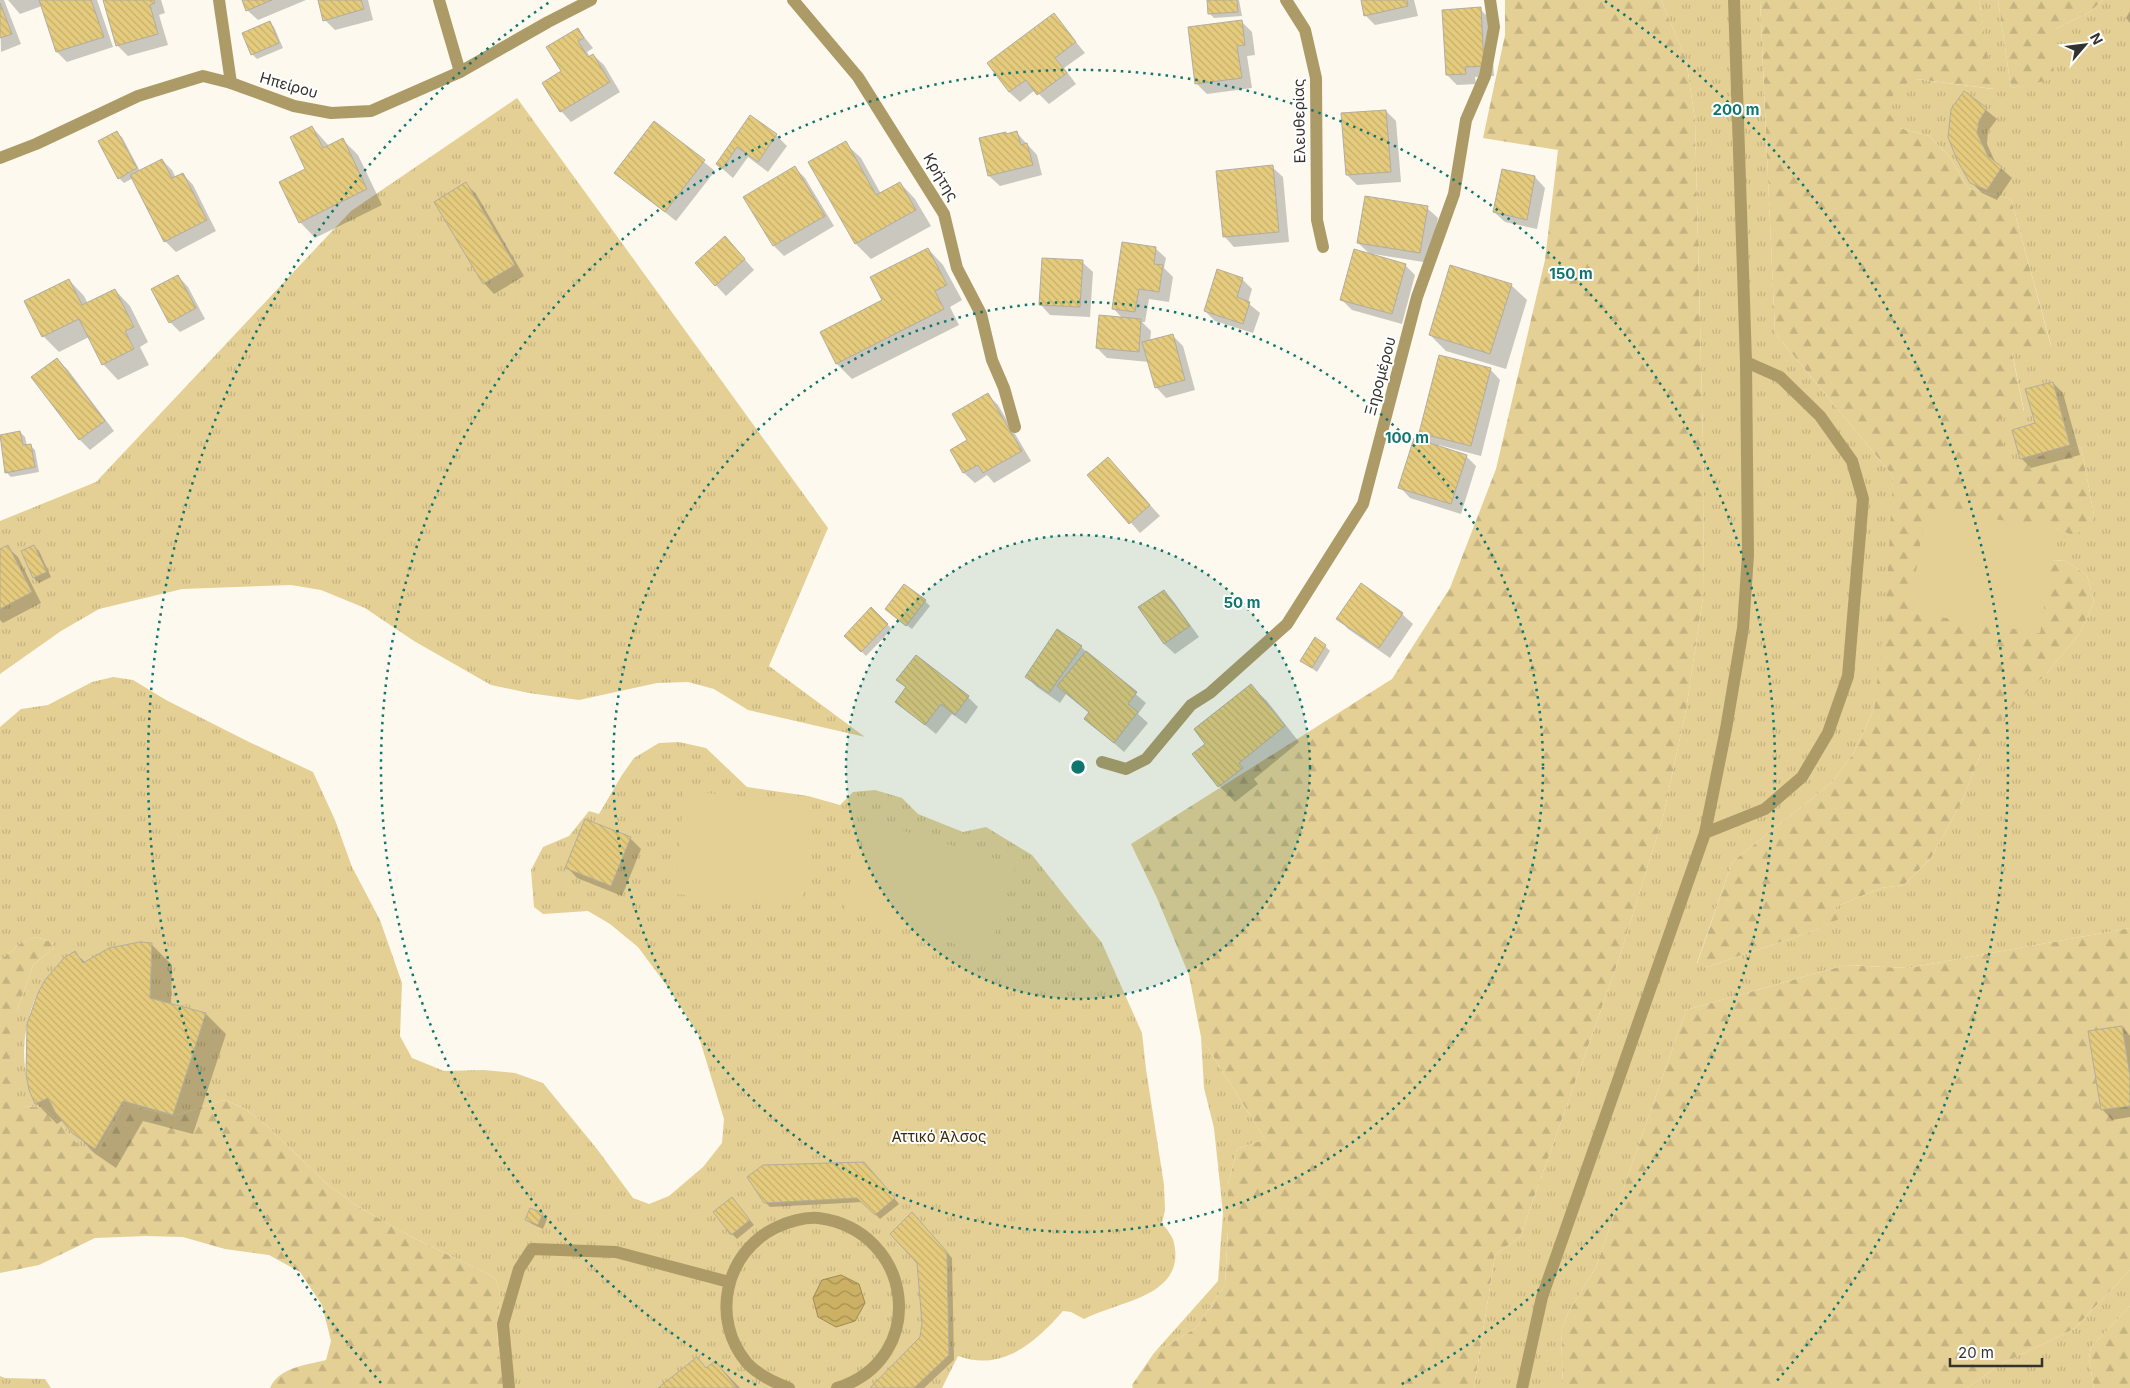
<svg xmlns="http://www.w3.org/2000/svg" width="2130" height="1388" font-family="Inter,sans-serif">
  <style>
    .forest { fill: url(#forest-firs) }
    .park { fill: url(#park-tufts); fill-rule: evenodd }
    .pitch { fill: #e4cf94 }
    .water { fill: url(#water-waves); stroke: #9e8b54 }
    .shadow { fill: #0003 }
    .building { fill: url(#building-back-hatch); stroke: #b1ada2 }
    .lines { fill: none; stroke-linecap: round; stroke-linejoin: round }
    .lane { stroke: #ad9b67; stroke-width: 12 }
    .street { stroke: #ad9b67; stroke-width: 12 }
    .ring { fill: none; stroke: #0f766e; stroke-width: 2.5; stroke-dasharray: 2.5 5 }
    .labels { text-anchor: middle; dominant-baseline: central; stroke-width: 4; stroke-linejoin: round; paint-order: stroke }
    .street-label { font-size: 15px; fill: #33322e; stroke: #fff }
    .park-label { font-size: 15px; fill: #372c08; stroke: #fff }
    .centre { fill: #0f766e; stroke: #fff; stroke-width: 2.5 }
    .ring-label { font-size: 15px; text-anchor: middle; font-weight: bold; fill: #0f766e; stroke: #fff; stroke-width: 4; stroke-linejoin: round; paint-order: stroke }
  </style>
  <defs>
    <pattern id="forest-firs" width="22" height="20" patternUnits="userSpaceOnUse" patternTransform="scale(1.25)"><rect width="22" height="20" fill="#e4cf94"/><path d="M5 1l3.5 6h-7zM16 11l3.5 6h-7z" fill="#c4b280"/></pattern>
    <pattern id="park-tufts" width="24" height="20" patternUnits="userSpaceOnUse" patternTransform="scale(1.25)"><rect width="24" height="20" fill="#e4cf94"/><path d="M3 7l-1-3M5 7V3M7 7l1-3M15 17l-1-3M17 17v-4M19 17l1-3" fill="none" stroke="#c4b280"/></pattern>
    <pattern id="water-waves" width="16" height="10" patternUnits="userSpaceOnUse" patternTransform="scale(1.25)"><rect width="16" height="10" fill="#ccb164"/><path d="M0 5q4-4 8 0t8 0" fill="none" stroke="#a69153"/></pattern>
    <pattern id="building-back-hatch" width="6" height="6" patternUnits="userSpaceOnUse" patternTransform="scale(1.25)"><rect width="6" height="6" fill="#e5cb7d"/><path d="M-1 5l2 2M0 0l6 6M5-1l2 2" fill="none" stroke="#c5af6c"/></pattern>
  </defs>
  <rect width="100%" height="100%" fill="#fdf9ee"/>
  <g class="forest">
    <polygon points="1505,0 1661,0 1686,59 1695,120 1704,485 1703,597 1686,710 1663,817 1617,965 1520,1237 1495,1255 1474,1388 1133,1388 1132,1385 1154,1353 1196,1328 1225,1285 1228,1230 1228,1185 1237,1149 1265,1139 1201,1037 1189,975 1157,898 1131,844 1392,679 1450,588 1496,469 1545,260 1558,150 1483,138 1505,35"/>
    <polygon points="1760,0 1979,0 1994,89 1916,79 1900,128 1929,136 1949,156 1968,188 2011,199 2051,346 2012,353 2024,412 2008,463 2081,446 2094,515 2092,527 2073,536 2056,529 1910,612 2039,632 2051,560 2066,561 2087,575 2094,602 2080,633 1980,755 1962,801 1931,858 1904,885 1881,888 1835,907 1840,919 1813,931 1707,967 1697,964 1732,862 1831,783 1853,754 1874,709 1893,476 1775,333"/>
    <polygon points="1998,0 2103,0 2091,11 2055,29 2055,80 2011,88"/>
    <polygon points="2130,928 2130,1270 2074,1329 1999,1365 1967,1388 1563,1388 1561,1331 1568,1313 1596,1267 1686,1010 1845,965 1908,968"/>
    <path d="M 36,937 L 52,942 L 54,948 L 33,965 L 17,1011 L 23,1107 C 28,1107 34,1106 39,1107 C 52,1110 75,1142 85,1152 L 97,1154 L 124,1104 L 174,1116 L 224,1100 L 244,1108 L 267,1126 L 327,1184 L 357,1206 L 410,1236 L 494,1277 C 505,1297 498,1305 497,1326 C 497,1346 502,1368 504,1388 L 270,1388 C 279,1367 307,1365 326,1360 L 331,1341 L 322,1305 L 300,1272 L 269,1255 L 225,1249 L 183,1237 L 146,1236 L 95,1238 L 39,1265 L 0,1273 L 0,960 L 21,943 Z"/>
    <polygon points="2130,1306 2130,1388 2094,1388 2089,1359 2091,1347"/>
  </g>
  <g class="park">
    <polygon points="1661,0 1760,0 1775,333 1893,476 1886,604 1874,709 1853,754 1831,783 1732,862 1697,963 1707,967 1813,931 1839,919 1835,907 1881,888 1904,885 1931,858 1962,801 1980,755 2006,712 2048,672 2080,633 2094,602 2087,575 2066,561 2051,560 2040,633 1910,612 1926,508 2056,529 2073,535 2091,527 2094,515 2081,446 2008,464 1998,420 2024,411 2012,352 2051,345 2011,199 1968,188 1949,156 1929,136 1900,128 1888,112 1895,89 1916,79 1993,89 1979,0 1998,0 2011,88 2055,79 2049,37 2055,29 2091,11 2103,0 2130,0 2130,928 1908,968 1845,965 1686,1010 1596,1267 1568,1313 1561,1331 1563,1388 1474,1388 1495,1255 1520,1237 1617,965 1663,817 1686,710 1703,597 1704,485 1695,120 1686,59"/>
    <polygon points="517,98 828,528 769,666 865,737 748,710 714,689 688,682 657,683 579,700 529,693 491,685 414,641 365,608 321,590 291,585 182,589 99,609 61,631 0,674 0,521 96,482 351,211"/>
    <path d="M 113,677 L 133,680 L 166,700 L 249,742 L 313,772 L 335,820 L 352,867 L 380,920 L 402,983 L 400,1036 L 412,1058 L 444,1071 L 484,1070 L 515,1073 L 543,1083 L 597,1149 L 633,1198 L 649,1204 L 669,1196 L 703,1167 L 722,1143 L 724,1119 L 698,1034 L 667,986 L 638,947 L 610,924 L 588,911 L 543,914 L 534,907 L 531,870 L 543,847 L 569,836 L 589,811 L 599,814 L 622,775 L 634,758 L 659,743 L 679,742 L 706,748 L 747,787 L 808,796 L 840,805 L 853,792 L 875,790 L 902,798 L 918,814 L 963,832 L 986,827 L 1032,855 L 1102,943 L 1142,1033 L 1146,1069 L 1164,1185 L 1165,1210 L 1162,1223 C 1166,1229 1173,1236 1174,1243 C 1186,1297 1118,1301 1084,1319 L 1071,1312 L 1063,1311 C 1035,1343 1002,1372 958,1356 L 942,1388 L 504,1388 C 502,1368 497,1346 497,1326 C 498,1305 505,1297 494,1277 L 410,1236 L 357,1206 L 327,1184 L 267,1126 L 244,1108 L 224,1100 L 174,1116 L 124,1104 L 97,1154 L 85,1153 C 75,1142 52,1110 39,1107 C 34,1106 28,1107 23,1107 L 14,1099 L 9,1042 L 17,1011 L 33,965 L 54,948 L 52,942 L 36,937 L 21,943 L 0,960 L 0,727 L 21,709 L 48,705 L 92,682 ZM 140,942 L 152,943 L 150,998 L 206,1013 L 173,1114 L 123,1101 L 95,1149 C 73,1135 60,1120 48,1098 L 35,1104 C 32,1094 28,1084 26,1074 C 18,1028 36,977 75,951 L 83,963 L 109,948 Z"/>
    <polygon points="1201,1037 1265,1139 1237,1149 1228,1185 1228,1230 1225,1285 1196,1328 1154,1353 1218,1281 1223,1213 1214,1128 1204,1088"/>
    <polygon points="2130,1270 2130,1306 2091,1347 2089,1359 2094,1388 1967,1388 1999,1365 2074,1329"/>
    <polygon points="0,1376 5,1378 45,1379 51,1388 0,1388"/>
  </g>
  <g class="pitch">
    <polygon points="2130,125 2130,203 2120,126"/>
    <polygon points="1926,508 2056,529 2040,633 1910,612"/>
    <polygon points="684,791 812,803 802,906 675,894"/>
    <polygon points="871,821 1016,865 989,954 844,910"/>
  </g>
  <polygon class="water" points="841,1275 859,1284 865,1303 855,1321 836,1327 818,1317 813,1298 822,1280"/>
  <g class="shadow">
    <polygon points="0,0 4,0 21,44 1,52"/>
    <polygon points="8,0 97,0 113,47 67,62 57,52 42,6 20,14"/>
    <polygon points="104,0 161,0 165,13 159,15 168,45 128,56 117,45"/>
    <polygon points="243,0 306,0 258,20 247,10"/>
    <polygon points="319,0 368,0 373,20 335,30 325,20"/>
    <polygon points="1208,0 1239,0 1242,16 1214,18 1209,13"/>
    <polygon points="1362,0 1414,0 1418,16 1375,25 1365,15"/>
    <polygon points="1480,9 1490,19 1494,76 1475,77 1476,84 1457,85 1447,75"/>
    <polygon points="2130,11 2130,23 2126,18"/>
    <polygon points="1054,15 1085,53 1064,68 1076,84 1049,104 1035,90 1020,102 1009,92"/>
    <polygon points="1241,21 1252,32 1255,55 1247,56 1252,88 1207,94 1197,84 1189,28"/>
    <polygon points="270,22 274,27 283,48 257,59 252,54"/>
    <polygon points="578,29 593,48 587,52 590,57 593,55 604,65 620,92 571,122 561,111 563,72"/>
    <polygon points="1965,93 1997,119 1988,131 1987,144 1996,164 2012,178 1997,200 1982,193 1971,182"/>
    <polygon points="1386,111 1396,121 1401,182 1357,185 1347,175"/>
    <polygon points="750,117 776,135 787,146 768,172 748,157 733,178 717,164"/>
    <polygon points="655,123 715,171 676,221 616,173"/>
    <polygon points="312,127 329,146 342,139 358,155 382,205 315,238 300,222"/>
    <polygon points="117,133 122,137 140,171 162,160 172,170 176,178 183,174 193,185 216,231 176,252 165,241 133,178 124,183 119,178"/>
    <polygon points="1017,133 1037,155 1042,175 1000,186 989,176 1007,135"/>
    <polygon points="845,143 861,158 881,194 900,183 915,199 931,226 871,259 856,244 810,162"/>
    <polygon points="794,167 805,178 834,226 784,256 774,246"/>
    <polygon points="1272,167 1283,177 1289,242 1234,247 1224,236"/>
    <polygon points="1535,177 1545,188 1537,229 1505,222 1494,212"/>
    <polygon points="466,184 476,194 524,276 494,294 484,283"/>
    <polygon points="1427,208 1438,218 1430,263 1373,254 1373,256 1405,265 1415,275 1402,324 1352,310 1342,300 1371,255 1358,243"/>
    <polygon points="735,248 754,270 726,296 696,264"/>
    <polygon points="1155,248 1166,258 1164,268 1173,277 1169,302 1149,299 1145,322 1142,322 1151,331 1150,341 1172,335 1183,346 1195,390 1166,398 1156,387 1149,362 1107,358 1097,348 1123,319 1113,308"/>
    <polygon points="928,249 943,265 962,300 950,307 959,325 852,379 837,364 821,332 884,301"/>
    <polygon points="1082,262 1093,272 1090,317 1050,315 1040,304"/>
    <polygon points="178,276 188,287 205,319 180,332 170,322"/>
    <polygon points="1242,279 1252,289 1248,303 1260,313 1253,333 1215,321 1205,311"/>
    <polygon points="69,280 84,296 88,304 115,290 130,306 148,342 140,347 149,365 118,380 103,364 89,337 59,352 43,336"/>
    <polygon points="1511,285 1527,300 1506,369 1446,351 1430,335"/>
    <polygon points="57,359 68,370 114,431 90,450 79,439"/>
    <polygon points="1490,369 1500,380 1481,456 1439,445 1439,447 1466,456 1476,466 1461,514 1410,498 1400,487 1433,446 1420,433"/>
    <polygon points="2053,383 2063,393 2080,455 2031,468 2021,458"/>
    <polygon points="988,395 998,405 1031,461 994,483 987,475 975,483 964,473 951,450 969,440"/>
    <polygon points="20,432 25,437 27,446 30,445 35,450 39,472 11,477 6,472 0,436"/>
    <polygon points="1118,469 1160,516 1140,533 1089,475"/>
    <polygon points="34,546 39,551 51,577 39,583 34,578 22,552"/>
    <polygon points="7,547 18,557 41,603 3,623 0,620 0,551"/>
    <polygon points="1164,591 1174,602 1199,637 1175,654 1164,644"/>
    <polygon points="925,601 930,606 912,629 891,614"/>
    <polygon points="872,609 892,629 866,656 846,636"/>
    <polygon points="1402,614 1413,624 1390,658 1348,629 1338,618"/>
    <polygon points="1325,646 1330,651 1317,672 1302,661"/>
    <polygon points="1081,647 1146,703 1138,714 1148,723 1124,752 1085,718 1089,713 1066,694 1060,703 1037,687 1026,676"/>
    <polygon points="898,680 968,697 978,707 966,724 952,714 936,734 897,702 907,689"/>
    <polygon points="1251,686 1267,701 1299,742 1254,779 1258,784 1235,802 1219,786 1194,754 1207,744"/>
    <polygon points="630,838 641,849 622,896 577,878 567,867"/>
    <polygon points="151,944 172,965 171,1004 206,1014 226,1034 193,1134 143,1121 116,1168 94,1153 63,1120 57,1124 36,1103 31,1089 26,1056 28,1024 32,1009 46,981 75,953 86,963"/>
    <polygon points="2122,1027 2130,1036 2130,1117 2112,1120 2102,1109"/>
    <polygon points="869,1169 899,1204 880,1219 863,1202 770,1207 765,1202"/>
    <polygon points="737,1204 754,1225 737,1239 732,1234"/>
    <polygon points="542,1214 547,1219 543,1229 532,1224 527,1220"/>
    <polygon points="917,1218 952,1258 954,1360 924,1388 872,1388 922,1337 924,1323"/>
    <polygon points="697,1358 707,1369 715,1362 740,1388 660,1388"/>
  </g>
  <g class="building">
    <polygon points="39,0 91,0 104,37 56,52"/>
    <polygon points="103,0 154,0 155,3 150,5 158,34 116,46"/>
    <polygon points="242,0 272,0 246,11"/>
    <polygon points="318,0 361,0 364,9 323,21"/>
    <polygon points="1207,0 1237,0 1238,12 1208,14"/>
    <polygon points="1361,0 1407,0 1408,6 1364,16"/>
    <polygon points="0,3 12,34 0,38"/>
    <polygon points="1481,7 1484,66 1465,67 1466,74 1446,75 1442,10"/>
    <polygon points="1054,13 1076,42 1055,58 1067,73 1037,95 1026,80 1009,92 987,63"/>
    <polygon points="1242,20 1245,45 1237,46 1242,78 1195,84 1188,27"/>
    <polygon points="270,21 279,43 251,55 242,33"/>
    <polygon points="578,28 584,38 578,41 588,57 593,54 610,82 560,112 542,83 561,71 546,47"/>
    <polygon points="1964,91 1987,108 1979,121 1977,133 1988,156 2002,167 1987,190 1970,183 1957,160 1948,137 1951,109"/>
    <polygon points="1386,110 1391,172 1346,175 1341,113"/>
    <polygon points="750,115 777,134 758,162 737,147 722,169 716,164"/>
    <polygon points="654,121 705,160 665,212 614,173"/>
    <polygon points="312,126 323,148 343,138 367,189 299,223 279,182 305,169 290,137"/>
    <polygon points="117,131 137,168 118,179 98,141"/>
    <polygon points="1017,131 1021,145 1027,143 1033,165 988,176 979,138 1006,132 1006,134"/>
    <polygon points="846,141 876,195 900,182 916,210 855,244 808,162"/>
    <polygon points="162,159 172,178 183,173 207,220 164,242 130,175"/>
    <polygon points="1273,165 1279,232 1223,237 1216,171"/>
    <polygon points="795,166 825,216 773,246 743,197"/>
    <polygon points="1502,169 1535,176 1527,220 1493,212"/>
    <polygon points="466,182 515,265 483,284 434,202"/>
    <polygon points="1365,196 1428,206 1420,253 1357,243"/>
    <polygon points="725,236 745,259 715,286 695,263"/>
    <polygon points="1122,242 1156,247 1154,264 1163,265 1159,292 1139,289 1135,312 1112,309"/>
    <polygon points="928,248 947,285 935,291 944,309 836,364 820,332 882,300 870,277"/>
    <polygon points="1354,249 1406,264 1392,314 1340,300"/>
    <polygon points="1042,258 1083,260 1080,307 1039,305"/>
    <polygon points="1450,265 1512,284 1490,354 1429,335"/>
    <polygon points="1217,269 1243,278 1237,297 1250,302 1243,324 1204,311"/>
    <polygon points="178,275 196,308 169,323 151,289"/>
    <polygon points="69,279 82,305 115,289 134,327 125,331 134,349 102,365 79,319 42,337 24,301"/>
    <polygon points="1099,315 1141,319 1139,352 1096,348"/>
    <polygon points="1173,334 1185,380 1155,388 1142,342"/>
    <polygon points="1439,355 1491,368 1471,446 1419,433"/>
    <polygon points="57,358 105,421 79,440 31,377"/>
    <polygon points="2053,382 2070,445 2020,459 2012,430 2035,423 2025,389"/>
    <polygon points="988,393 1022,451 983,473 978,465 963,473 950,450 967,440 952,414"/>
    <polygon points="20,431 23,445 31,444 35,467 5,473 0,435"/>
    <polygon points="1414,438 1467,455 1451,504 1398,488"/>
    <polygon points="1108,457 1150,505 1129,524 1087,475"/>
    <polygon points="8,545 32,592 0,609 0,549"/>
    <polygon points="34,545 47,572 33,578 21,551"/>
    <polygon points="1361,583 1403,613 1379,648 1336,619"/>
    <polygon points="904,584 926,600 906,626 885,609"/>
    <polygon points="1164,590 1190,626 1164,644 1138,607"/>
    <polygon points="871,607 888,624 861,652 844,636"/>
    <polygon points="1057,629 1082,646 1049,693 1025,677"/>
    <polygon points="1315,637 1326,645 1312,668 1300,661"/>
    <polygon points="1086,651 1137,692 1128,704 1138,712 1114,743 1084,719 1089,712 1057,686"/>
    <polygon points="916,655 969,696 955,715 941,704 925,725 895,702 906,687 896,680"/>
    <polygon points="1251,684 1285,726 1239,763 1243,768 1218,787 1192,754 1205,744 1194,729"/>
    <polygon points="585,819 631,837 611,886 565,868"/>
    <polygon points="140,942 152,943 150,998 206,1013 173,1115 123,1101 95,1149 72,1133 55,1112 48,1098 35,1104 29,1090 26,1074 27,1024 38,993 45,980 64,958 75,951 83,963 109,948"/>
    <polygon points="2122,1026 2130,1075 2130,1106 2101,1110 2088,1031"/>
    <polygon points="864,1162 895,1198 875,1215 857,1198 764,1203 747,1177 763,1165"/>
    <polygon points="732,1197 750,1220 731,1235 713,1212"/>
    <polygon points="530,1208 543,1213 538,1225 525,1220"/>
    <polygon points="912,1212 947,1252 949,1355 914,1388 870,1388 920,1337 922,1323 917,1263 890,1234"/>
    <polygon points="697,1357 706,1368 715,1361 737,1388 658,1388"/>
  </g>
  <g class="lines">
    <g class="lane">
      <polyline points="1705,833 1765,809 1802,777 1828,733 1848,676 1863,499 1852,461 1820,416 1780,377 1746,362"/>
      <polyline points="509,1388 503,1324 519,1269 532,1249 616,1252 729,1282"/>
      <path d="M 789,1388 C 773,1382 758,1375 747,1363 C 710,1319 725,1253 775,1228 C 787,1222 804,1217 818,1218 C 914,1230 930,1359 837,1388"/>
    </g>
    <g class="street">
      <polyline points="219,0 231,83"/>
      <polyline points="439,0 460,72"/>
      <polyline points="793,0 858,77 944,214 957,268 981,314 992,360 1004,388 1015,427"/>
      <polyline points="1286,0 1305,30 1316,78 1317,220 1323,247"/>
      <polyline points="0,158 36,144 138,96 203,76 231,83 294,106 331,113 371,111 460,72 548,22 591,0"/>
      <polyline points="1102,762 1126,769 1146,759 1191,705 1210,693 1287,624 1363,504 1417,297 1454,194 1466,120 1485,76 1494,27 1490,0"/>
      <polyline points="1522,1388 1542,1297 1705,833 1726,729 1743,628 1748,555 1746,362 1734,0"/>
    </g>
  </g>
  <circle cx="1078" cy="767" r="232" fill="#0f766e" fill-opacity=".12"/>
  <g class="ring">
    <circle cx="1078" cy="767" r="232"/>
    <circle cx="1078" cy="767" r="465"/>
    <path d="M756 1385A697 697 0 1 1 1400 1385"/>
    <path d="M381 1383A930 930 0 0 1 551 1M1605 1A930 930 0 0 1 1775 1383"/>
  </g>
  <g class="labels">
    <g class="street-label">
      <text transform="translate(289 85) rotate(16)">Ηπείρου</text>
      <text transform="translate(1299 121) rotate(-91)">Ελευθερίας</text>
      <text transform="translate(941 177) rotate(59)">Κρήτης</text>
      <text transform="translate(1380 376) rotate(-75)">Ξηρομέρου</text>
    </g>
    <g class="park-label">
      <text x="939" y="1136">Αττικό Άλσος</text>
    </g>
  </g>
  <circle cx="1078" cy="767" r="8" class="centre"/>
  <g class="ring-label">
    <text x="1736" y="115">200 m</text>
    <text x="1571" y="279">150 m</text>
    <text x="1407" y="443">100 m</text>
    <text x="1242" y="608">50 m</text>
  </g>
  <g transform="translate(2085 45) rotate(62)" stroke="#ffffff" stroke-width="4" paint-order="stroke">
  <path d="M0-4L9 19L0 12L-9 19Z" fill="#33322e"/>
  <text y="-8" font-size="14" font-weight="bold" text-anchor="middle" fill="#33322e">N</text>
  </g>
  <path d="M1950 1358v8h92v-8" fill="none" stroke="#33322e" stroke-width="2.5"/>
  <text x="1958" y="1358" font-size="15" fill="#33322e" stroke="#ffffff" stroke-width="4" paint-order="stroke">20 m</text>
</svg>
